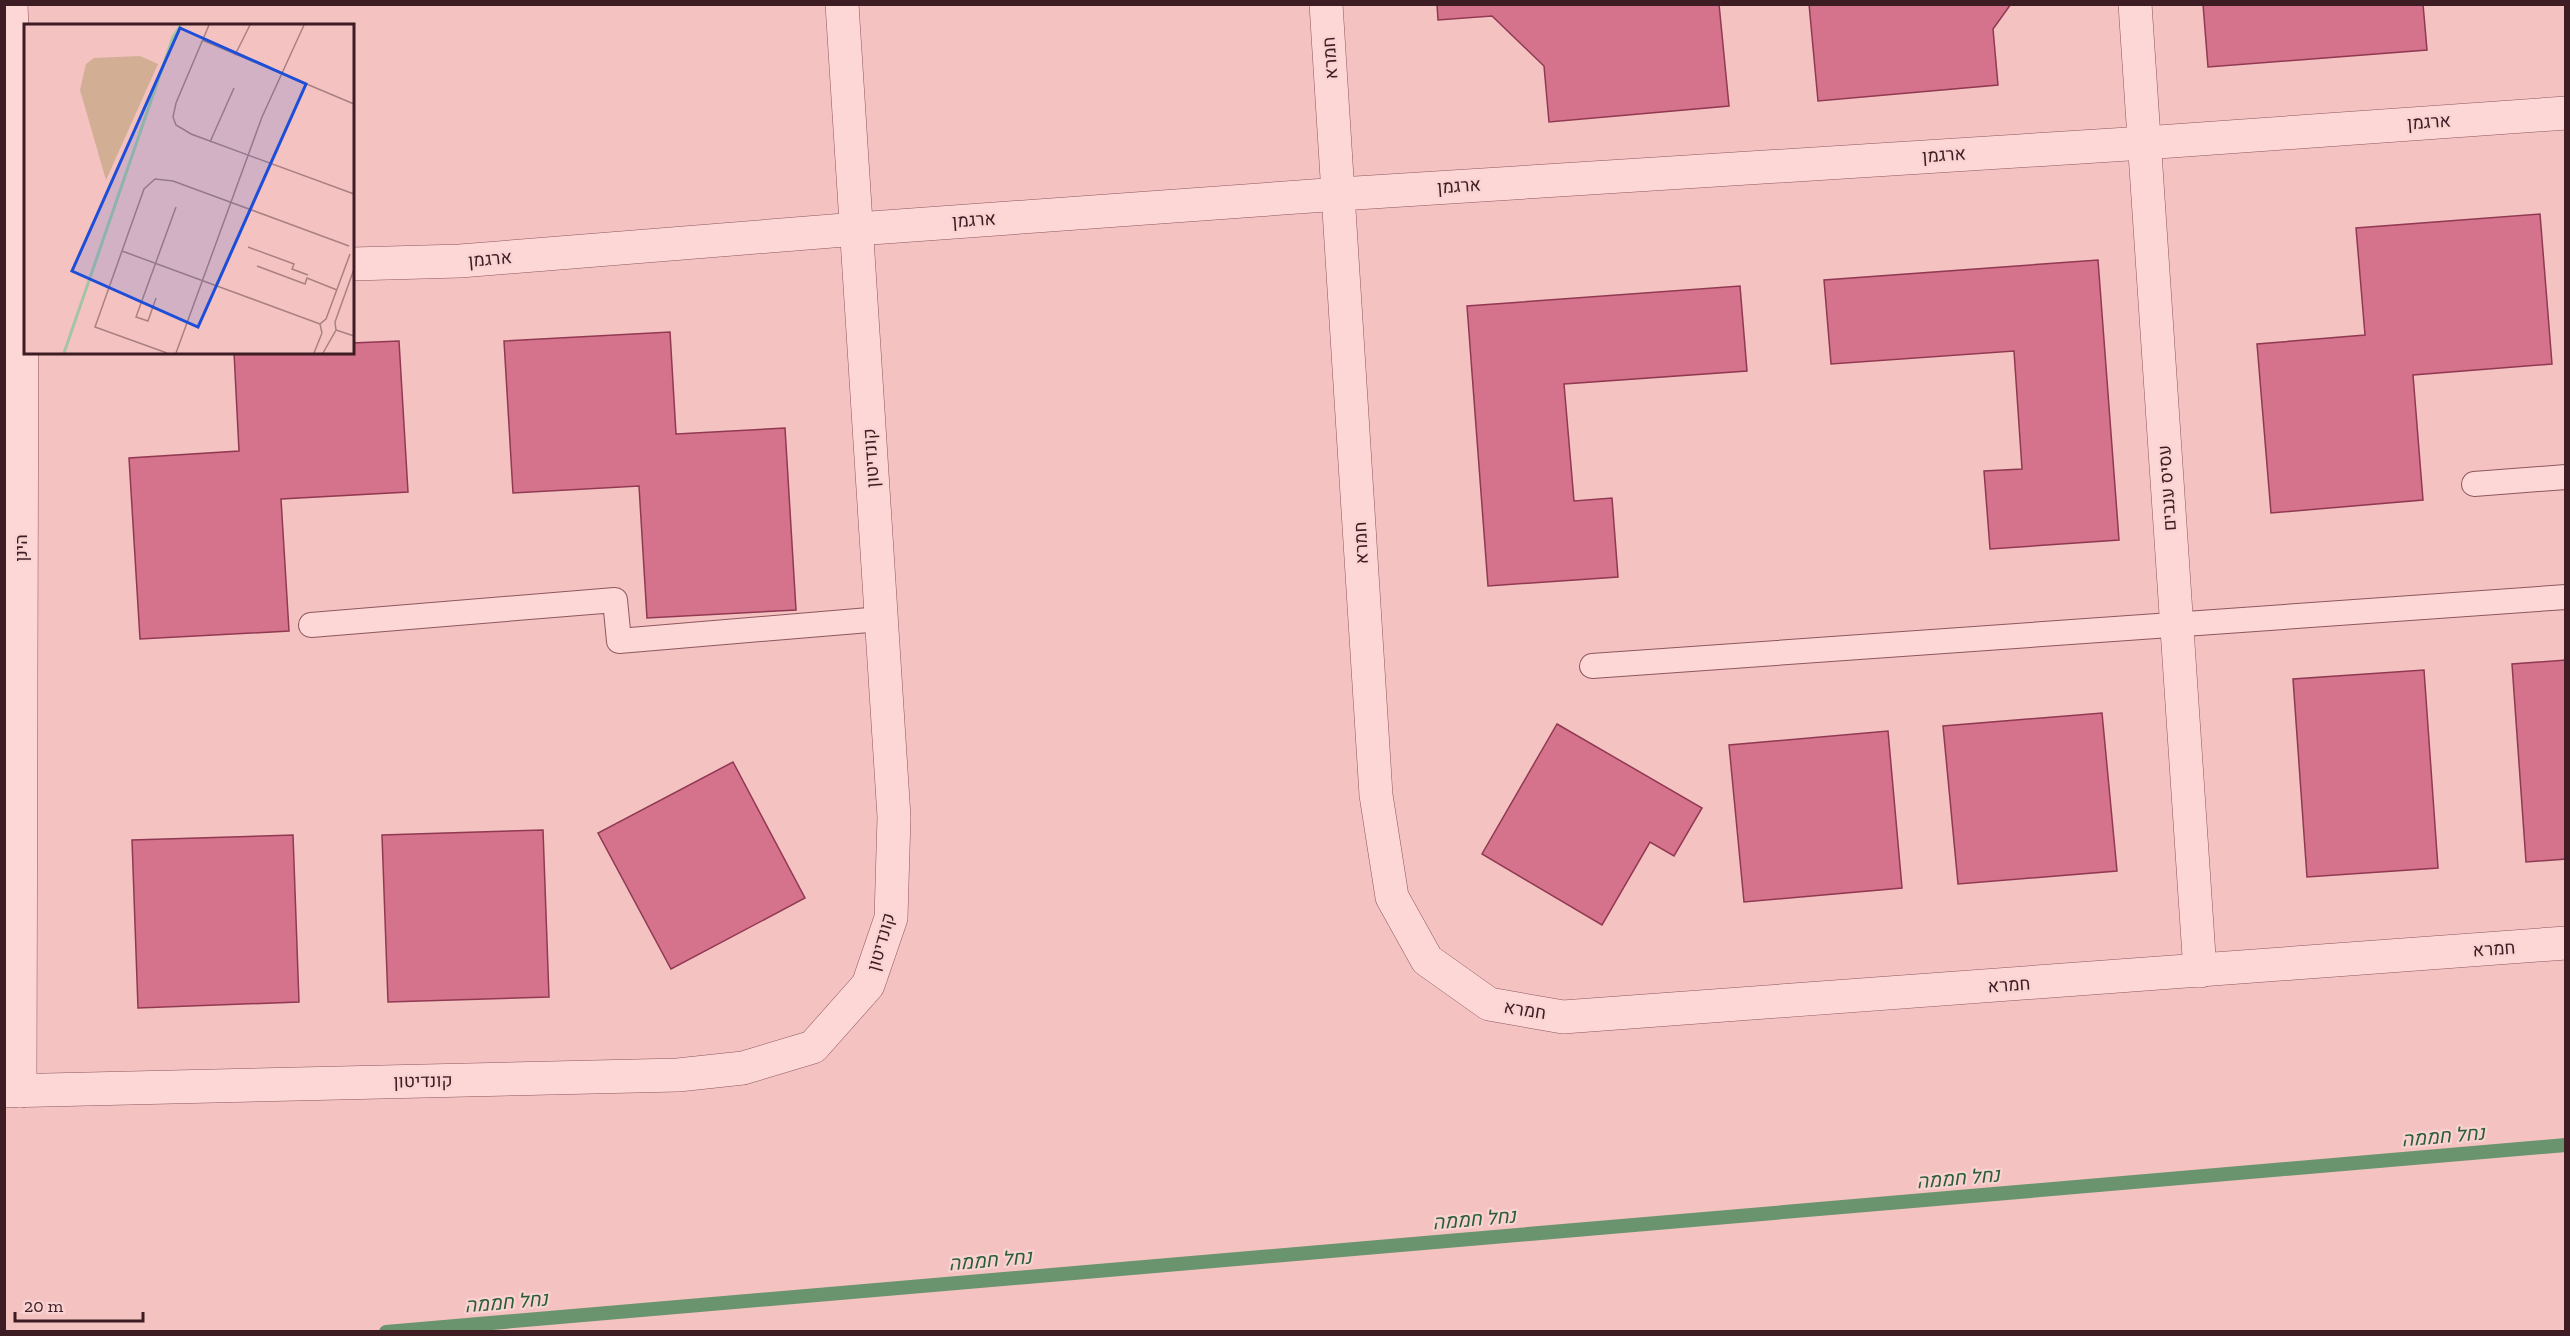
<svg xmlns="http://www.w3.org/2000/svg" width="2570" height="1336" font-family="'Zilla Slab',Heebo,serif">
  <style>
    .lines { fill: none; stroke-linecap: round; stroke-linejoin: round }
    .stream { stroke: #6a946d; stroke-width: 14 }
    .building { fill: #d5738d; stroke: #913952; stroke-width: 1.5 }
    .lane-casing { stroke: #8f565e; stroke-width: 26 }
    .street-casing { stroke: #8f565e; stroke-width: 34 }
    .lane { stroke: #fcd7d6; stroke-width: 24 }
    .street { stroke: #fcd7d6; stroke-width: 33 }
    .labels { text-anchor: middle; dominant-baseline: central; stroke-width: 4.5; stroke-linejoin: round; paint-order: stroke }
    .street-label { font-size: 18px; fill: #3d1c23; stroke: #f9d3d2 }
    .water-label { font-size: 20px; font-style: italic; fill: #2a5e37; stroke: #f9d3d2 }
    .inset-river { fill: none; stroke: #a4c5a5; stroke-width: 3 }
    .inset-road { fill: none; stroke: #aa8082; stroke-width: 1.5 }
    .view { fill: #1d4ed8; fill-opacity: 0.15; stroke: #1d4ed8; stroke-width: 3 }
    .inset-edge { fill: none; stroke: #3d1c23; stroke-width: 3 }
  </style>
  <rect width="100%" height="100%" fill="#f3c2c1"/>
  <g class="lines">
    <polyline class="stream" points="386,1332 2566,1145"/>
  </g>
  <g class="building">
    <polygon points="1437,4 1719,4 1729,106 1549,122 1544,66 1492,16 1438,20"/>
    <polygon points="1809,4 2011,4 1993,29 1998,85 1818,101"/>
    <polygon points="2203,4 2423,4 2427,50 2208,67"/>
    <polygon points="2540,214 2552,364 2413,375 2423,500 2271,513 2257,344 2365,335 2356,228"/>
    <polygon points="2098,260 2119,540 1990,549 1984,471 2022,469 2014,351 1831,364 1824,280"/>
    <polygon points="1740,286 1747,371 1564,384 1574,501 1612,498 1618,577 1488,586 1467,306"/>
    <polygon points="670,332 676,434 785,428 796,610 647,618 639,486 513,493 504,341"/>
    <polygon points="399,341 408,492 281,499 289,631 140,639 129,458 239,451 234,352 352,352 352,343"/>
    <polygon points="2566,660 2566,859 2526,862 2512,664"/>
    <polygon points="2424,670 2438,868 2307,877 2293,679"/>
    <polygon points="2102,713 2117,871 1958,884 1943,726"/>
    <polygon points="1557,724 1702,808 1674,856 1650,842 1602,925 1482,854"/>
    <polygon points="1888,731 1902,888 1744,902 1729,745"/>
    <polygon points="733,762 805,898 671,969 598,833"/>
    <polygon points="543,830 549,997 388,1002 382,835"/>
    <polygon points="293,835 299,1002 138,1008 132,840"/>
  </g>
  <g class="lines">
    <g class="lane-casing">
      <g id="lane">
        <polyline points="2474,484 2566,477"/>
        <polyline points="311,625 615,600 619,641 881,619"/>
        <polyline points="1592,666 2566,597"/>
      </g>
    </g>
    <g class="street-casing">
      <g id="street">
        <polyline points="11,4 22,268 20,1091"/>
        <polyline points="1326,4 1376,795 1392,897 1427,960 1489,1004 1563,1017 2566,943"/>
        <polyline points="2135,4 2200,971"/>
        <polyline points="352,264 460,261 857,229 1340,194 2144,143 2566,113"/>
        <polyline points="4,1091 678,1075 743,1068 813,1047 868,985 891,918 894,817 842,4"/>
      </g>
    </g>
    <use href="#lane" class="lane"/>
    <use href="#street" class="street"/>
  </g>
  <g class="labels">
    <g class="street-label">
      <text transform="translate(1330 58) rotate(-94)">חמרא</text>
      <text transform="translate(2429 122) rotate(-4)">ארגמן</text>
      <text transform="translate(1944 155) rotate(-4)">ארגמן</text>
      <text transform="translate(1459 186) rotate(-4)">ארגמן</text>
      <text transform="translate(974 220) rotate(-4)">ארגמן</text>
      <text transform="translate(490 259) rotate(-5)">ארגמן</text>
      <text transform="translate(871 458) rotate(-94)">קונדיטון</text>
      <text transform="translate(2167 488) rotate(-94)">עסיס ענבים</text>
      <text transform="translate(1361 543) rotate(-93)">חמרא</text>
      <text transform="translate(21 548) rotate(-90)">הינן</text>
      <text transform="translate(881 942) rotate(-74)">קונדיטון</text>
      <text transform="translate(2494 949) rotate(-4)">חמרא</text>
      <text transform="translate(2009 985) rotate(-4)">חמרא</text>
      <text transform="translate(1525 1010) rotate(9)">חמרא</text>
      <text transform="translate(423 1081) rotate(-1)">קונדיטון</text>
    </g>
    <g class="water-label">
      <text transform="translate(2443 1136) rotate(-5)">נחל חממה</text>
      <text transform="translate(1958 1178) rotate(-5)">נחל חממה</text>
      <text transform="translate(1474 1219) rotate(-5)">נחל חממה</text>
      <text transform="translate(990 1260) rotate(-5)">נחל חממה</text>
      <text transform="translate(506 1302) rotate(-5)">נחל חממה</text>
    </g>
  </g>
  <g transform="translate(24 24)">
    <rect width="330" height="330" fill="#f3c2c1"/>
    <path d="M 116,32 L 134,40 L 82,156 L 56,66 L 62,40 L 70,34 Z" fill="#d2af94"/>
    <path class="inset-river" d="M 40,329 L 149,13 L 157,1"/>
    <path class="inset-road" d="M 185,1 L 152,79 L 149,93 L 152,101 L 167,110 L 330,170M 178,16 L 330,80M 211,31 L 226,1M 186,118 L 210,64M 224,223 L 270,240 L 268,245 L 284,251M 98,227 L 296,300M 233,242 L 281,260 L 283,254 L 313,266M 132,274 L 124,297 L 112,293 L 152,183M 312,306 L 330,312M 298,309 L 296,300 L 302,295 L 326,230M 143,329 L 71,303 L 120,165 L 131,155 L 149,157 L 325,222M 152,329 L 238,93 L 280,1M 290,329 L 298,309M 299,329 L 312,306 L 311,298 L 330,245"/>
    <path class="view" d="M 156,4 L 282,60 L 174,303 L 48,247 Z"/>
    <rect width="330" height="330" class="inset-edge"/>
  </g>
  <rect width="2570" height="1336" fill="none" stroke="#3d1c23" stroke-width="12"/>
  <path d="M15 1312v9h128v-9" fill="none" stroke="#3d1c23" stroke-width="3"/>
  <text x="24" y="1312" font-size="18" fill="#3d1c23" stroke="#f9d3d2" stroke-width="4.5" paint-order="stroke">20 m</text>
</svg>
